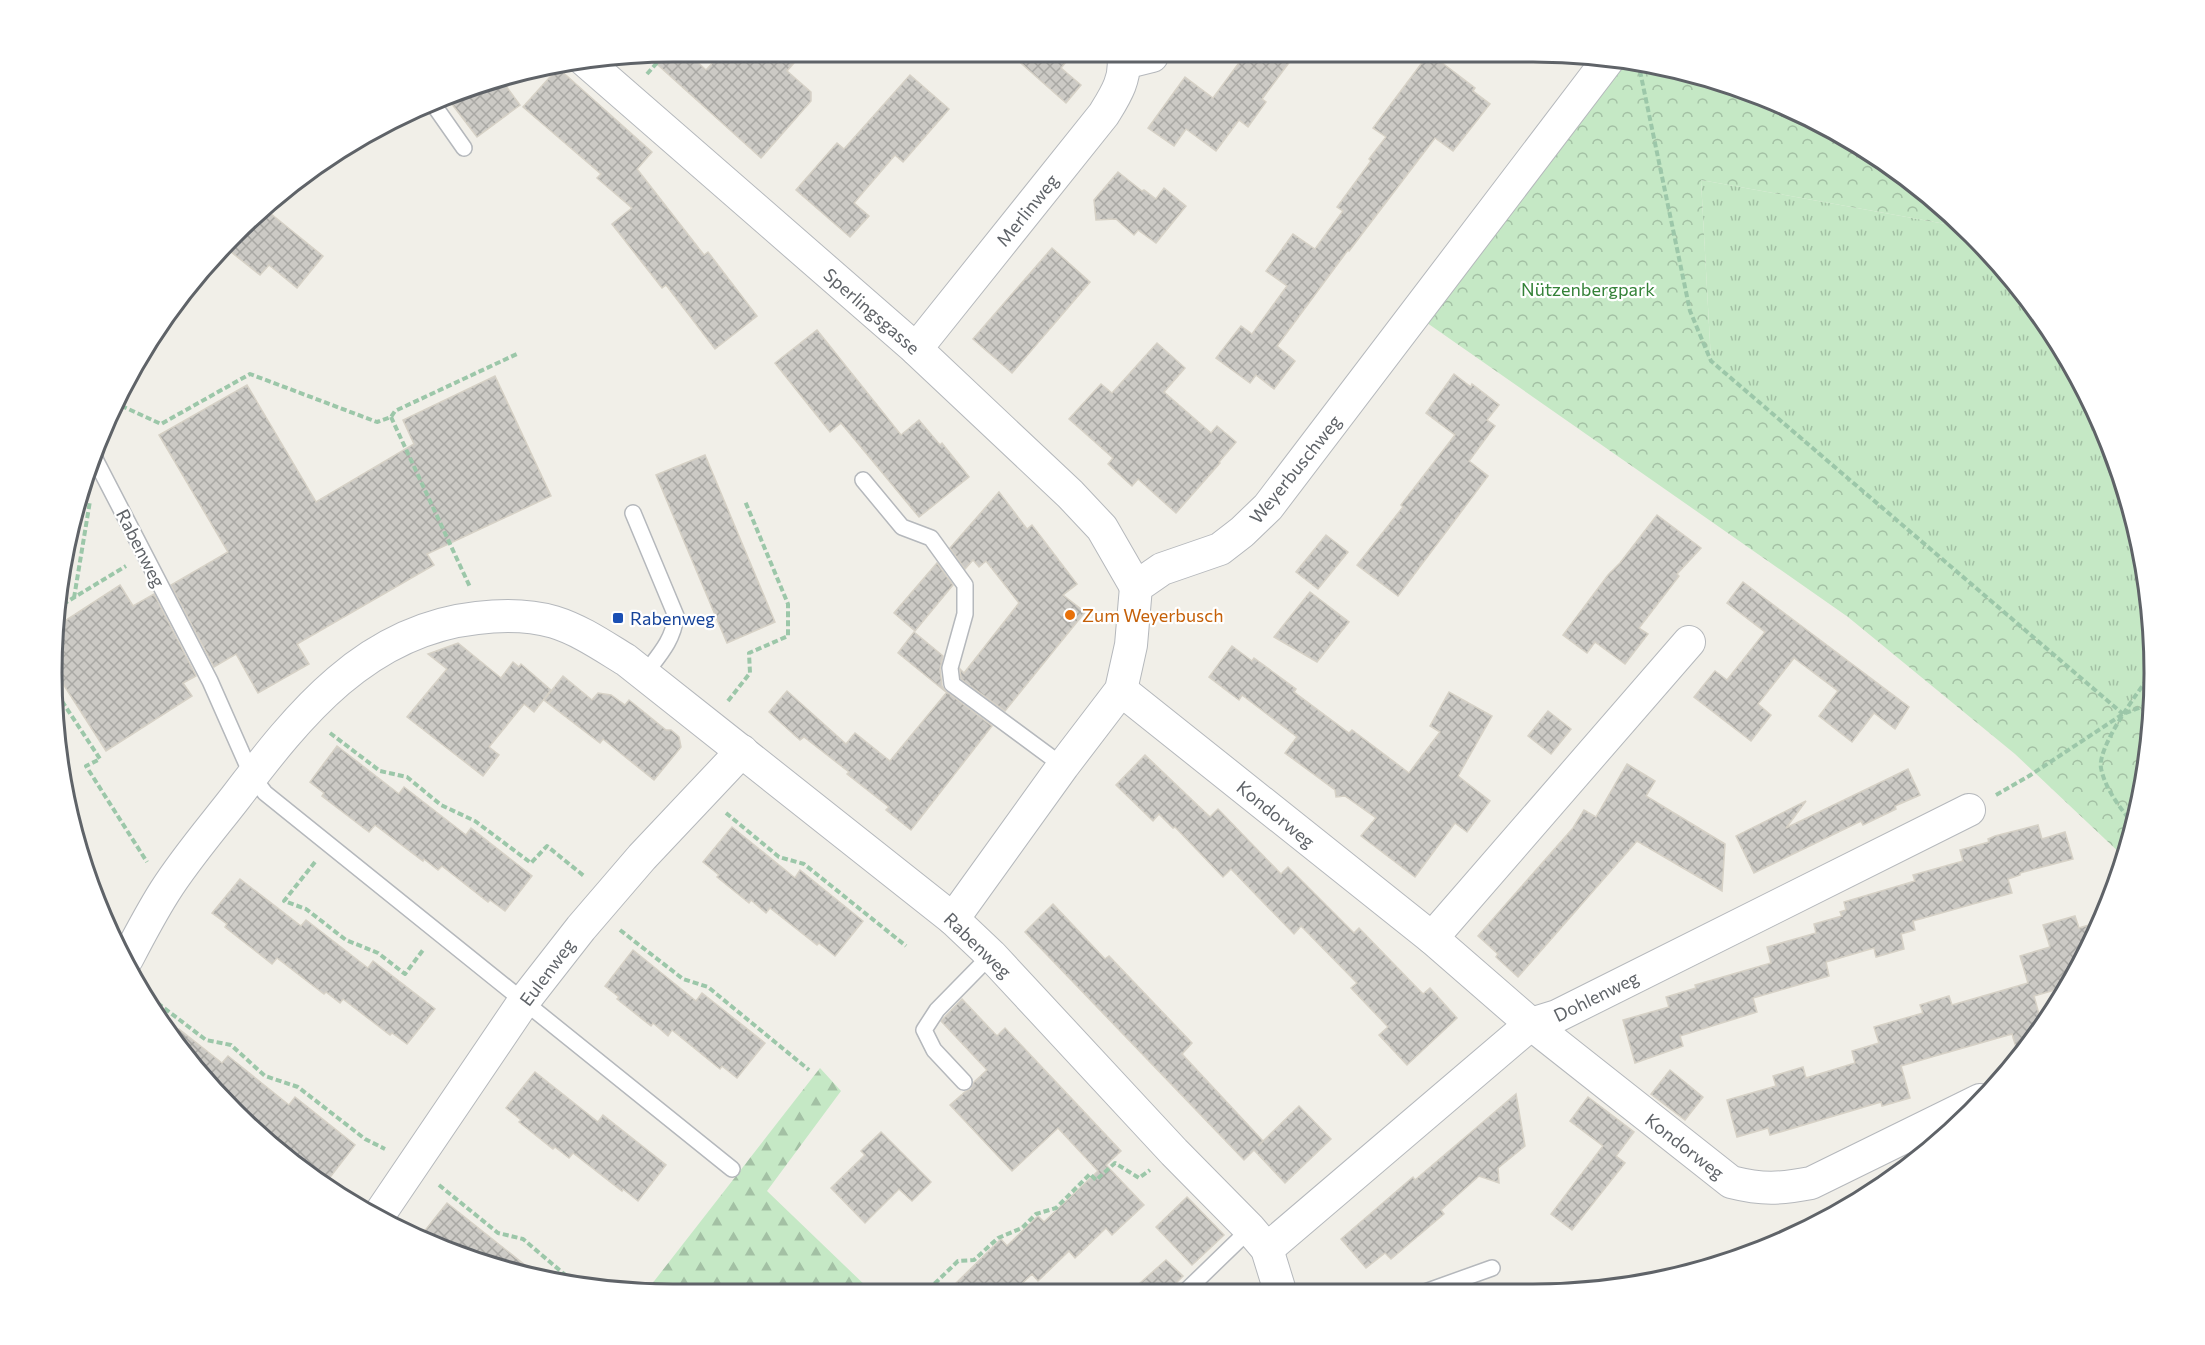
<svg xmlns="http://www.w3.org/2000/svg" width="2205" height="1345" font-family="Commissioner,sans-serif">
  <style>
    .grass { fill: url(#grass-tufts) }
    .forest { fill: url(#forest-firs) }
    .park { fill: url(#park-crowns) }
    .building { fill: url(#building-cross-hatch); stroke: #d6d1c6; stroke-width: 1.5 }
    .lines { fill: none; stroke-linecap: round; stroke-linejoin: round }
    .lane-casing { stroke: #b5b8bc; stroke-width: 18 }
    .street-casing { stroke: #b5b8bc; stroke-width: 34 }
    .path { stroke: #9cc7a9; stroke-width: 4; stroke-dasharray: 6 3; stroke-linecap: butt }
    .lane { stroke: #fff; stroke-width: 15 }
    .street { stroke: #fff; stroke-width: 32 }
    .food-dot { fill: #e8710a; stroke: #fff; stroke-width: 2 }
    .transit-dot { fill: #1a4fb4; stroke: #fff; stroke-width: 2 }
    .labels { text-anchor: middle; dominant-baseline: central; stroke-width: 4.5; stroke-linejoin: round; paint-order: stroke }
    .street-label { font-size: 18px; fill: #5f6368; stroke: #fff }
    .park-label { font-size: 18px; fill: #348238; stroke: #fff }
    .food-label { font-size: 18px; fill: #c56008; stroke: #fff; text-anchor: start }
    .transit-label { font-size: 18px; fill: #164399; stroke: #fff; text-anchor: start }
    .rim { fill: none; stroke: #5f6368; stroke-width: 3 }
  </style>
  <defs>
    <pattern id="grass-tufts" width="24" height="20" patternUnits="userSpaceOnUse" patternTransform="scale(1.5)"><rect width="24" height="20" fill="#c5e8c5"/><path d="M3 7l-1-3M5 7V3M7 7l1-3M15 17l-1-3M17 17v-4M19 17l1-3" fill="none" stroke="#a3c0a4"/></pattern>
    <pattern id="forest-firs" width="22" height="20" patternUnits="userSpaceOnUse" patternTransform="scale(1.5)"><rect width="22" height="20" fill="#c5e8c5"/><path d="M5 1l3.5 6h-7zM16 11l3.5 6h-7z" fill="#a3c0a4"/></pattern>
    <pattern id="park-crowns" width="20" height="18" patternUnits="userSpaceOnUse" patternTransform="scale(1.5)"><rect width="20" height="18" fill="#c5e8c5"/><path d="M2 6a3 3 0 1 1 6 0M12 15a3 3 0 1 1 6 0" fill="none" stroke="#a3c0a4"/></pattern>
    <pattern id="building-cross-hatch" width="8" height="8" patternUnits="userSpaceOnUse" patternTransform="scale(1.5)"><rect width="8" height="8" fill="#cccac5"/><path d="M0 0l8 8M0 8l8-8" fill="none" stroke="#a9a8a4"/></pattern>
  </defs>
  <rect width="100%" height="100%" fill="#f1efe8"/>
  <polygon class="grass" points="1701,180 1962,227 2000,262 2071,361 2121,472 2149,591 2151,674 2123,714 1711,361"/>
  <polygon class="forest" points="820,1068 841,1091 767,1191 870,1290 648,1289"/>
  <polygon class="park" points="1613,56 1770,98 1911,179 1962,227 1701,180 1711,361 2123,714 2151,674 2153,713 2133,833 2124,857 2015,754 1848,617 1420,318"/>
  <g class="building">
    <polygon points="648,56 691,56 706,70 719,56 800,56 787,71 811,92 811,101 761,158"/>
    <polygon points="1013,56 1071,56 1061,68 1081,85 1066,103"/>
    <polygon points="1244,56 1294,56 1262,99 1266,102 1248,127 1239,120 1216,151 1186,129 1174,146 1148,128 1185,77 1213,98"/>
    <polygon points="1427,56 1433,56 1475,88 1473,91 1490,104 1453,151 1435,138 1349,251 1348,250 1277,346 1295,361 1274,389 1256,375 1250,383 1216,358 1241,326 1252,334 1287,286 1266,271 1293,234 1315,249 1343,211 1337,207 1371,161 1369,159 1386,137 1373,128"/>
    <polygon points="558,68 652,152 637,169 704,255 708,252 757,316 715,349 666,285 662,288 612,224 632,208 597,178 601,174 523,107"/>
    <polygon points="910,75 949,109 903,162 895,155 854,203 869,216 850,237 796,190 837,143 844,149"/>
    <polygon points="500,78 520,105 477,137 445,95 473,84"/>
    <polygon points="1118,172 1142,191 1144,190 1156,199 1164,188 1186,206 1156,243 1138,230 1134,235 1116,219 1096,220 1094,200"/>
    <polygon points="265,209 323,256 297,288 269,265 260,275 226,248"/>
    <polygon points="1052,248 1090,282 1012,373 973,339"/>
    <polygon points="817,330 901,435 919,420 940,445 942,443 969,477 919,517 841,423 830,432 775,363"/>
    <polygon points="1157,343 1185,368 1164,392 1211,433 1217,426 1236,442 1219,462 1220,463 1176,513 1138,479 1132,486 1108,464 1113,458 1069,419 1101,384 1112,393"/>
    <polygon points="1454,374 1471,387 1472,384 1499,405 1487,420 1495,426 1469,461 1488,476 1398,596 1357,565 1403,507 1401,505 1455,435 1426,413"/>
    <polygon points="495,376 551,496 427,554 434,565 297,644 309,664 258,693 236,654 214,667 171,585 228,552 159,435 247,385 316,502 414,444 403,420"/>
    <polygon points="705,455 775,622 727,643 656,475"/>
    <polygon points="999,492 1027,529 1032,525 1077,584 1063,595 1085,612 1005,711 961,679 960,669 964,673 1019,603 986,561 979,567 973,560 965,569 950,548"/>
    <polygon points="1657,515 1701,548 1677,574 1679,576 1639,628 1648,634 1625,664 1595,642 1587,653 1563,635 1608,575 1620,563"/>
    <polygon points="1326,535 1348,552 1318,589 1296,572"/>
    <polygon points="937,563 953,585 915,631 894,613"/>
    <polygon points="1743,582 1909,707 1895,729 1874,713 1852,742 1819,716 1838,691 1794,658 1758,704 1771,715 1751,741 1694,697 1715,671 1727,680 1765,632 1727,603"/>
    <polygon points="120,585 133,606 154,594 196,676 183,683 192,696 106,751 51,665 54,628"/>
    <polygon points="1310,592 1349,622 1317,662 1274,637"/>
    <polygon points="914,632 943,656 940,669 942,686 946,692 898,653"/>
    <polygon points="458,643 501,678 513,662 519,667 521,664 551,690 534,712 524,704 489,747 499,755 483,776 407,717 447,669 428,654"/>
    <polygon points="1232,646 1252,661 1254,658 1296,689 1294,692 1349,733 1352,730 1409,773 1440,732 1430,726 1449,692 1492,716 1458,776 1490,801 1467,832 1455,823 1415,877 1361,836 1376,818 1345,796 1336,797 1335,790 1285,753 1297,737 1242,695 1239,700 1209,677"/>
    <polygon points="563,676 592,700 598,693 611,695 625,705 629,700 666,730 671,730 679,737 681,747 654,780 603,739 600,743 544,700"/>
    <polygon points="787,691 846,744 855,733 890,761 947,692 992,726 911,830 886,810 889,807 847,774 849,772 804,737 800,740 769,712"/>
    <polygon points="1548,711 1571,729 1551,754 1528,736"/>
    <polygon points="337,746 399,794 404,787 466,835 471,828 532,876 505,911 490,900 488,902 442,866 438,870 424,859 423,861 375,825 369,832 322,796 324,793 310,782"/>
    <polygon points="1145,755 1210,817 1218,809 1281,874 1288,867 1354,933 1359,928 1423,994 1430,988 1457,1018 1407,1065 1379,1035 1388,1027 1351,988 1357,983 1301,926 1294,934 1231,869 1223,877 1175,827 1173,828 1159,814 1153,821 1116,785"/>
    <polygon points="1627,764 1655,781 1646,796 1725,844 1722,891 1637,841 1518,977 1496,957 1498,954 1478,936 1573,828 1584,810 1596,817"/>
    <polygon points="1908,769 1920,795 1895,806 1896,809 1863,825 1861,821 1754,873 1736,836 1806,801 1786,828"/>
    <polygon points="2038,825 2042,839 2065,832 2073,859 2020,873 2020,875 2008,879 2012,893 1913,921 1915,930 1901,934 1904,949 1876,957 1874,948 1826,962 1829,976 1753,998 1757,1012 1680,1036 1683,1046 1635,1063 1623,1020 1669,1007 1666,997 1696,988 1695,985 1771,963 1767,947 1816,933 1814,924 1842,916 1840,912 1846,910 1844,902 1915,881 1913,875 1963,861 1960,850 1989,842 1988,839 1995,836"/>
    <polygon points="732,827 795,878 800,870 863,921 835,956 819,943 817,945 770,908 766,913 751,900 749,903 717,877 719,875 703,862"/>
    <polygon points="240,879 301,926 306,920 368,968 373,961 435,1009 407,1044 392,1033 390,1035 343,999 340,1003 326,992 324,994 277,958 272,964 225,927 227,924 212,913"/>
    <polygon points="1053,904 1105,959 1109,956 1192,1043 1182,1054 1263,1141 1258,1146 1299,1106 1331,1139 1285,1183 1254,1150 1244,1160 1025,932"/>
    <polygon points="2075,916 2079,928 2099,922 2090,947 2065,987 2034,996 2042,1025 2019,1057 2012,1034 1935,1056 1901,1066 1910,1098 1882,1106 1881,1102 1770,1135 1768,1128 1737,1137 1727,1100 1776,1086 1773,1076 1803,1067 1806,1078 1855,1063 1852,1051 1879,1043 1874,1027 1923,1013 1920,1005 1949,996 1952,1005 2028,983 2020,956 2050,947 2043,925"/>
    <polygon points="633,950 696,1001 702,993 765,1043 737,1078 722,1066 720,1069 672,1030 668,1036 653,1023 651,1026 617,999 619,997 605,986"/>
    <polygon points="962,999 997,1036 1005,1028 1121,1151 1106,1165 1144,1205 1112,1235 1106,1228 1075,1258 1069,1251 1038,1281 1032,1274 1015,1290 949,1290 1001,1239 1007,1246 1038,1216 1044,1222 1098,1171 1058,1128 1012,1171 950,1105 965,1092 971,1089 973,1083 987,1070 941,1021"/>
    <polygon points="179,1029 222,1063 228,1056 289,1105 295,1097 355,1145 328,1180 314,1168 312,1172 265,1135 263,1138 233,1112 171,1037"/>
    <polygon points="1670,1070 1703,1097 1685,1120 1651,1094"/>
    <polygon points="535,1072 598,1122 603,1115 666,1165 638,1201 623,1189 622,1191 573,1153 569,1158 555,1147 553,1149 519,1122 521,1120 506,1108"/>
    <polygon points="1516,1094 1525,1146 1498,1168 1499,1183 1479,1176 1441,1210 1444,1214 1391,1259 1385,1253 1366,1268 1341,1239 1413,1177 1415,1180"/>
    <polygon points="1588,1097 1634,1132 1616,1156 1625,1163 1572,1230 1551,1214 1603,1146 1570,1121"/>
    <polygon points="881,1132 931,1182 912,1201 899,1189 865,1223 831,1188 865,1155 861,1151"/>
    <polygon points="1187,1197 1224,1235 1192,1265 1156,1227"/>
    <polygon points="447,1203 535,1273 435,1247 419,1238"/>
    <polygon points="1166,1260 1183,1276 1168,1291 1131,1291"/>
  </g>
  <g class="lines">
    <g class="lane-casing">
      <g id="lane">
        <polyline points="431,101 464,148"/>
        <polyline points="93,450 96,461 210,681 252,776 265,793 732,1169"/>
        <polyline points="863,480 902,527 931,538 965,585 965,614 950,668 952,684 1063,766"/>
        <path d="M 633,513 L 676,616 C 673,641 659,655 644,675"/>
        <polyline points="964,1082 934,1050 924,1030 937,1010 991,955"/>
        <polyline points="1186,1291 1250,1229"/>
        <polyline points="1425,1292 1492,1268"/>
      </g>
    </g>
    <g class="street-casing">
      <g id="street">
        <polyline points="582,58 916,349 1070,494 1102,528 1136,587"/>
        <polyline points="1124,63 1152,56"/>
        <path d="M 916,349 L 1104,114 C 1115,96 1127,78 1123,56"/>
        <path d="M 1121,690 L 1432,938 L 1531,1024 L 1731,1182 C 1763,1190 1779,1189 1811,1183 L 1980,1100"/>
        <polyline points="953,919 1063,766 1121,690 1131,645 1136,587 1162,569 1220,549 1242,532 1268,507 1611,56"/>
        <polyline points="1432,938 1689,642"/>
        <path d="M 127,959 C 139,936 151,913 165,891 C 186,858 212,828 236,797 C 299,714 366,630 477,618 C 501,615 530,615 554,622 C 580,630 603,646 626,660 L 953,919 L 991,955 L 1174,1152 L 1250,1229 L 1267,1249 L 1280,1291"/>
        <polyline points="379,1215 524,1001 581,928 642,857 742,751"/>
        <polyline points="1267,1249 1531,1024 1557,1016 1969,810"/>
      </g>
    </g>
    <g class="path">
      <polyline points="709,56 713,60"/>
      <polyline points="1640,71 1690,311 1711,361 2123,714"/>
      <polyline points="647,74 663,56"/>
      <polyline points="113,402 161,424 250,374 377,422 391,417 395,411 519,353"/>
      <polyline points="391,417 470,587"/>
      <polyline points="74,598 90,501"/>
      <polyline points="55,609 126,566"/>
      <polyline points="52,686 100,759 86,766 147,862"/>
      <polyline points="728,701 750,673 749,653 788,636 788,604 745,501"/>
      <polyline points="330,733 380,771 407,777 441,805 475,821 531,863 547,846 584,876"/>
      <polyline points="1996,795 2029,776 2123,714 2152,703"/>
      <polyline points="726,813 779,857 804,864 906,946"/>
      <path d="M 2134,825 C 2121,809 2105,789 2101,768 C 2097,747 2138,692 2151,674"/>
      <polyline points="315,862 284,901 306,909 346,940 378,953 405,974 423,950"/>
      <polyline points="620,930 683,979 708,987 809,1070"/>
      <polyline points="143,992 206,1040 231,1045 265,1076 298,1087 365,1139 385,1149"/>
      <polyline points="439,1185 498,1233 523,1239 577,1285"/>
      <polyline points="928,1290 958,1261 974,1260 998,1238 1022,1228 1036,1214 1056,1208 1090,1174 1096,1180 1115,1163 1139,1178 1150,1170"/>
    </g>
    <use href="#lane" class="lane"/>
    <use href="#street" class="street"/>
  </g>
  <circle class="food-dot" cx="1070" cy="615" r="6"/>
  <rect class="transit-dot" x="612" y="612" width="12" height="12" rx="3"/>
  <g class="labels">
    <g class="street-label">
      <text transform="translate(1027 210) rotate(-51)">Merlinweg</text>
      <text transform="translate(872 311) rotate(41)">Sperlingsgasse</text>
      <text transform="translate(1295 469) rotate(-51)">Weyerbuschweg</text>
      <text transform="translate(141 548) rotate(63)">Rabenweg</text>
      <text transform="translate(1276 814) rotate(39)">Kondorweg</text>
      <text transform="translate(978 945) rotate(44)">Rabenweg</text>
      <text transform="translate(547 972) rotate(-53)">Eulenweg</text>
      <text transform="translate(1596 996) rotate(-26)">Dohlenweg</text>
      <text transform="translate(1685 1146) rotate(38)">Kondorweg</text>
    </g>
    <g class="park-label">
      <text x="1588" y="289">Nützenbergpark</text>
    </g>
    <g class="food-label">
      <text x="1082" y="615">Zum Weyerbusch</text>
    </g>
    <g class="transit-label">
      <text x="630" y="618">Rabenweg</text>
    </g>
  </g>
  <path d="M0 0H2205V1345H0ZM673 62H1533A611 611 0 0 1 2144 673V673A611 611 0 0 1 1533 1284H673A611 611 0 0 1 62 673V673A611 611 0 0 1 673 62Z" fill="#fff" fill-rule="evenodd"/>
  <path class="rim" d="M673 62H1533A611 611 0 0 1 2144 673V673A611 611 0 0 1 1533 1284H673A611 611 0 0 1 62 673V673A611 611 0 0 1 673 62Z"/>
</svg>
